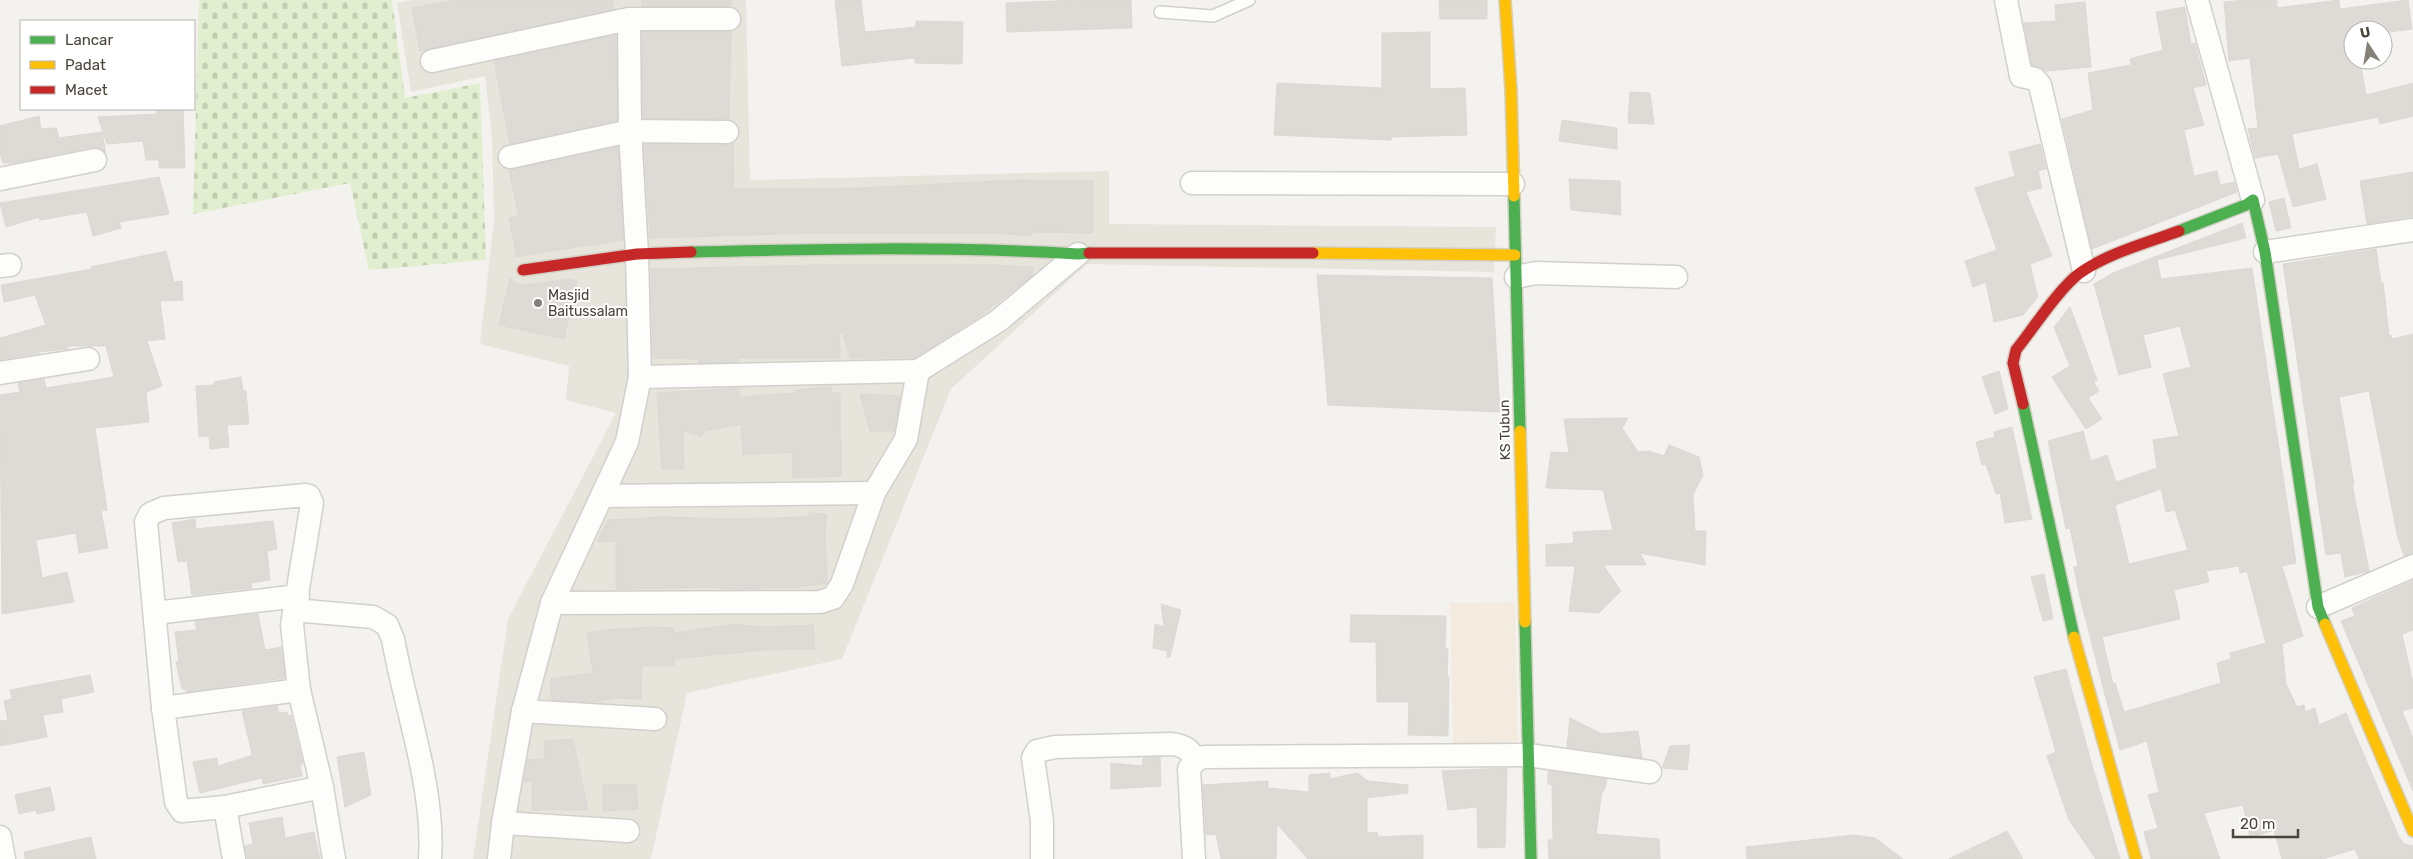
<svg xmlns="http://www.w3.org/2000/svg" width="2413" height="859" font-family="Rubik,sans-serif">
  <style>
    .residential { fill: #e7e4dc }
    .commercial { fill: #f3ebdf }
    .cemetery { fill: url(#cemetery-stones) }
    .building { fill: #dedbd6; stroke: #dcd9d4; fill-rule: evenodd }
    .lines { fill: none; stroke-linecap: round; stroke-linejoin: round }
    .lane-casing { stroke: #d2d0cb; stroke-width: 14 }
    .street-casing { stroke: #d2d0cb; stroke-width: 25 }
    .fast-casing { stroke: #d3cfc5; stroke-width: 14 }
    .slow-casing { stroke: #d3cfc5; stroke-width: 14 }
    .jam-casing { stroke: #d3cfc5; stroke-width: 14 }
    .lane { stroke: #fdfdfc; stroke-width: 11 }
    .street { stroke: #fdfdfc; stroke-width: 22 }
    .fast { stroke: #4caf50; stroke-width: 11 }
    .slow { stroke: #ffc107; stroke-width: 11 }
    .jam { stroke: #c62828; stroke-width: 11 }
    .poi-dot { fill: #868178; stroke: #fff; stroke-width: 2 }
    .labels { text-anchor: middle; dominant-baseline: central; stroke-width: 4; stroke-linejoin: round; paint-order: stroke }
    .poi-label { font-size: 14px; fill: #4b4439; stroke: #fff; text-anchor: start }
    .street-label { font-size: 14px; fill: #4b4439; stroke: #fff }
  </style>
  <defs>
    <pattern id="cemetery-stones" width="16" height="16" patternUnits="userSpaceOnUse" patternTransform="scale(1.25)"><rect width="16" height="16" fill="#e1eecf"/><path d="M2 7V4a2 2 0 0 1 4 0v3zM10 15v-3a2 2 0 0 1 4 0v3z" fill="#c3cdb2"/></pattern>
  </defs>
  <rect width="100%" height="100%" fill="#f4f2ee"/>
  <polygon class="residential" points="411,0 746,0 750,180 1109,171 1109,224 1496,227 1494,272 1087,264 951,389 842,659 687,693 651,859 473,859 508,619 616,413 566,400 569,366 480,344 494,219 492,138 485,76 411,92 397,3"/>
  <polygon class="commercial" points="1515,602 1518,742 1453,744 1450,603"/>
  <polygon class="cemetery" points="199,0 392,0 405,98 480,83 486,260 369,270 350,183 193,214"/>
  <g class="building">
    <polygon points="457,0 612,0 614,9 420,51 412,8"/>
    <rect x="642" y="0" width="89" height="6"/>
    <polygon points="835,0 861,0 865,32 916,27 916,21 963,22 962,64 915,63 915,58 842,66"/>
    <polygon points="1080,0 1131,0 1132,28 1007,32 1006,3"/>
    <polygon points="1439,0 1487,0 1487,19 1440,19"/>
    <polygon points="2246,0 2277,0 2277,8 2339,0 2340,9 2408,0 2412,29 2383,33 2383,30 2353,30 2353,60 2360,60 2366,95 2413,83 2413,116 2380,124 2378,117 2292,134 2299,169 2317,164 2326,199 2293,207 2278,154 2255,158 2248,129 2258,128 2250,58 2229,61 2224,2"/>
    <polygon points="2085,2 2091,67 2046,71 2032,65 2024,23 2056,21 2055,5"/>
    <polygon points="2185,7 2191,44 2195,43 2206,85 2193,88 2204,125 2184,130 2194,176 2217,171 2220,185 2234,182 2237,192 2092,249 2062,119 2093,110 2088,73 2131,65 2130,59 2163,50 2156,12"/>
    <polygon points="642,32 731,32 729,119 643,118"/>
    <polygon points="1430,32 1430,89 1465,88 1467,135 1391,137 1391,140 1274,135 1277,83 1382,88 1382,33"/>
    <polygon points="616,35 617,120 510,144 494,61"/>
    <polygon points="1630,92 1650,93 1654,124 1628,123"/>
    <polygon points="156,109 183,109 185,168 159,168 159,160 146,160 143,141 107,144 98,117 157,114"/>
    <polygon points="39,116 41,129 56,128 59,138 102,132 106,153 100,148 92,147 14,163 3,163 0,154 0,126"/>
    <polygon points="1562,120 1617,128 1617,149 1559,141"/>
    <polygon points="733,143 734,189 859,188 1019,180 1093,181 1093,233 1032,232 1032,236 995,233 816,233 650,238 644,144"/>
    <polygon points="2040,144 2046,169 2038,171 2042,188 2026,192 2052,256 2030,264 2038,297 2023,315 1994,322 1986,282 1973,287 1965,261 1997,250 1975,188 2015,176 2009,152"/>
    <polygon points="618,147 623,240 515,257 516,252 509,218 519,216 509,170"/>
    <polygon points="2413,172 2413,217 2367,224 2360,181"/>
    <polygon points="159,177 169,214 119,222 121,228 93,236 87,212 40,220 39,217 6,227 0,203"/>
    <polygon points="1569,179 1620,181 1621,215 1571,210"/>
    <polygon points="2284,198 2291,228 2276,231 2269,202"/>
    <path d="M 2242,223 L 2246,238 L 2157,260 L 2161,279 L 2252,268 L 2296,563 L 2282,566 L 2303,636 L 2282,644 L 2286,684 L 2297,707 L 2304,705 L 2305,712 L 2315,708 L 2319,725 L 2346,713 L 2399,837 L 2404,844 L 2413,846 L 2413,859 L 2359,859 L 2355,849 L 2323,859 L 2282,859 L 2274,830 L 2250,838 L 2243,805 L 2204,813 L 2220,859 L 2151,859 L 2144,832 L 2158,828 L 2148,795 L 2159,792 L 2147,741 L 2120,750 L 2104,691 L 2079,593 L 2074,567 L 2078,566 L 2070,528 L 2066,529 L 2048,441 L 2083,431 L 2091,461 L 2107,455 L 2116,482 L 2157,468 L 2153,440 L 2179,436 L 2163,374 L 2191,367 L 2180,326 L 2143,335 L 2151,367 L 2119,375 L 2094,284 L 2113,273 ZM 2161,489 L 2166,512 L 2175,510 L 2188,550 L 2129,564 L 2115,505 ZM 2239,566 L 2240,573 L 2247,571 L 2266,643 L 2230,653 L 2231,659 L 2217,663 L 2221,683 L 2124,712 L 2115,683 L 2113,684 L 2102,637 L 2180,619 L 2174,590 L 2209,582 L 2206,571 Z"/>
    <polygon points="2376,249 2381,283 2383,282 2389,336 2391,335 2392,339 2413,334 2413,553 2404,556 2397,534 2369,391 2339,397 2354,484 2352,484 2369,571 2345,577 2341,553 2326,555 2283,264"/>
    <polygon points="166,251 174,282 182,281 183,300 160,301 165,339 147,341 162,386 146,392 149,422 95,428 107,510 101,511 108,548 79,553 76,533 36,540 42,578 67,572 74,602 2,614 0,395 20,392 18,383 44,379 46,388 114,377 106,346 68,346 68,349 39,352 40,353 0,360 0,338 46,325 35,295 4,302 1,285 92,269 91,267"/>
    <polygon points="816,265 995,265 1033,267 1033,275 979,317 914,358 850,358 843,333 839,334 840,358 741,358 738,359 738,362 699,363 698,359 653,358 651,269"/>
    <polygon points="1317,275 1492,278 1500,412 1328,405"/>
    <polygon points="510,278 517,284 525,285 569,279 577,281 564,339 499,325"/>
    <polygon points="2070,307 2097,380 2093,381 2099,391 2088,398 2102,419 2086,429 2052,377 2070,366 2054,327"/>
    <polygon points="1999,371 2008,409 1995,414 1982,377"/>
    <polygon points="241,377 243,391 246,391 249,424 227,425 229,447 210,449 209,436 199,437 196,386 215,385 214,382"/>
    <polygon points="831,387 832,393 840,393 841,476 793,478 792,452 743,455 741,424 705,431 701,437 683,431 684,469 662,469 657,393 740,388 739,397 795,393 795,390"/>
    <polygon points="860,394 900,396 894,431 870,431"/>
    <polygon points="1628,418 1622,428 1638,452 1649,451 1664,456 1669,445 1699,457 1703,475 1693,495 1695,531 1706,531 1705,565 1640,553 1646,565 1603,565 1621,591 1599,613 1569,611 1575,566 1546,566 1546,545 1574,543 1573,532 1613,530 1603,490 1546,488 1551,452 1569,453 1564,419"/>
    <polygon points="2012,427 2032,519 2005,523 2000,493 1996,494 1986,464 1982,465 1976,442 1995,437 1994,432"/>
    <polygon points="809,513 827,514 825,529 827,583 799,587 734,589 708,587 616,589 616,541 597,542 608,520 664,517 729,519 809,517"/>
    <polygon points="195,519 196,529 273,521 277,549 267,551 270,580 251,583 252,588 192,595 187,561 178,562 172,523"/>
    <polygon points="2044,574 2053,619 2043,621 2031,577"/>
    <polygon points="2413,580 2413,630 2402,634 2413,683 2413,708 2402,711 2413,738 2413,791 2341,621 2355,616 2352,608"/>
    <polygon points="1161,604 1181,610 1170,657 1167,657 1167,651 1153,648 1155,624 1164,627"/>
    <polygon points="258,614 265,650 281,647 285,678 186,692 186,689 182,689 176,662 179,661 175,632 197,630 195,621"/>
    <polygon points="1351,615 1446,616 1445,649 1448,649 1447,677 1449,677 1448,736 1408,735 1409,702 1377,702 1376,642 1350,642"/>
    <polygon points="735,624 763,627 813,625 815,649 764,650 674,659 674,666 642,666 641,699 615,698 595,702 552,700 550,679 593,673 587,633 606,630 651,627 674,628 674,633"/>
    <polygon points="2066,669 2092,765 2120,859 2096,859 2069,820 2047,756 2056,752 2034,677"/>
    <polygon points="90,675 94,692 61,699 63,712 43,715 47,737 0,746 0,721 8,720 4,701 12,699 10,690"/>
    <polygon points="277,706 279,713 287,712 288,716 291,715 303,764 300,765 302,776 263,784 262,778 200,793 193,762 217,758 218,766 250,756 252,754 242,711"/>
    <polygon points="1570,718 1602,734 1638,731 1642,758 1567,747"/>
    <polygon points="573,739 588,810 532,810 532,781 524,782 528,760 545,759 544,741"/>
    <polygon points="1690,745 1687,770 1662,768 1670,746"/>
    <polygon points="364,752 371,795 345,807 337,757"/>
    <polygon points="1160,757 1161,786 1111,789 1111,763 1142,766 1143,758"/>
    <polygon points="1507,768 1505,847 1478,848 1477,807 1448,810 1442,771"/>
    <polygon points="1548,771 1607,779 1604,791 1602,791 1596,834 1659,839 1660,859 1549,859 1548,840 1553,840 1552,785 1548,784"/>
    <polygon points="1330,773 1329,779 1357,773 1368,781 1408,785 1408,793 1367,798 1367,833 1377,832 1378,837 1423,835 1423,859 1308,859 1277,824 1276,859 1221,859 1216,834 1206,835 1203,785 1268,781 1268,788 1309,792 1309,775"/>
    <polygon points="636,784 638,809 603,811 603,785"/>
    <polygon points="50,787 55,810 37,814 36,810 19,814 15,795"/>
    <polygon points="282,817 285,838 314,832 320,859 247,859 245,846 253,844 249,823"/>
    <polygon points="2007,831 2023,859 1949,859"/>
    <polygon points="1853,835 1875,838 1903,859 1747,859 1746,847"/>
    <polygon points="91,837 96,859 25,859 24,852"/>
  </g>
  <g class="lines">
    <g class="lane-casing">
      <polyline id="lane" points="1160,12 1213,16 1249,0"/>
    </g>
    <g class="street-casing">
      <g id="street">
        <polyline points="2006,0 2021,76 2035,79 2040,85 2084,271"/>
        <polyline points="2197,0 2253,200"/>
        <polyline points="432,61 629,19 729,19"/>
        <polyline points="510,157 630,131 727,132"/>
        <polyline points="0,179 95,160"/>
        <polyline points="1192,183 1513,184"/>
        <polyline points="2265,252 2413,230"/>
        <polyline points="0,266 10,265"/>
        <polyline points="1516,277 1536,273 1676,277"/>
        <polyline points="0,373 88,359"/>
        <polyline points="640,377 918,371 998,321 1078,254"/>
        <polyline points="602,496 874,493"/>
        <polyline points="552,603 820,602 833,598 842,584 874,493 906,439 918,371"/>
        <polyline points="2318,607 2413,566"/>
        <path d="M 294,610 L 373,617 L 387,625 L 393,639 C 405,708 435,788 430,859"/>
        <polyline points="155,613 298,596"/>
        <polyline points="163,708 299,690"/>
        <polyline points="523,711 655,719"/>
        <polyline points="225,807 322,787"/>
        <polyline points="503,823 628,831"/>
        <polyline points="0,837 4,859"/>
        <polyline points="234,859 225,807 182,811 176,802 163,708 146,522 150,514 164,508 306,495 309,496 312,503 292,625 299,690 322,787 334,859"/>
        <polyline points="499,859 503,823 523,711 552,603 627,442 640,377 637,254 630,131 629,19"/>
        <path d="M 1042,859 L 1042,821 L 1033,758 L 1037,751 L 1055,747 L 1172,744 C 1185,746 1189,749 1196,760"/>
        <polyline points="1194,859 1189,769 1196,760 1204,757 1528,755 1650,772"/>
      </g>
    </g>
    <g class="fast-casing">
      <g id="fast">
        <polyline points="1514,196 1520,431"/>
        <polyline points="2179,231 2246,205 2253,200 2265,252 2318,607 2325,624"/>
        <path d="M 691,252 C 820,249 949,246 1078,254 L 1089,253"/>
        <polyline points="2023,404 2074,637"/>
        <polyline points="1525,622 1531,859"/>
      </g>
    </g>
    <g class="slow-casing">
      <g id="slow">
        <polyline points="1505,0 1511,90 1514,196"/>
        <polyline points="1313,253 1515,255"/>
        <polyline points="1520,431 1525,622"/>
        <polyline points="2325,624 2413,831"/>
        <polyline points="2074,637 2136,859"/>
      </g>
    </g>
    <g class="jam-casing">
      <g id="jam">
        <polyline points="1089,253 1313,253"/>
        <polyline points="523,270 637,254 691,252"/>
        <path d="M 2023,404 L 2013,363 L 2016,350 C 2032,330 2060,287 2080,273 C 2108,253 2147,243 2179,231"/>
      </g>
    </g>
    <use href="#lane" class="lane"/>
    <use href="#street" class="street"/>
    <use href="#fast" class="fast"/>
    <use href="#slow" class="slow"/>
    <use href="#jam" class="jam"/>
  </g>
  <circle class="poi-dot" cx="538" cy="303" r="5"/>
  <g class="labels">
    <g class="poi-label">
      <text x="548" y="295">Masjid<tspan x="548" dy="16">Baitussalam</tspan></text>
    </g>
    <g class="street-label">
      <text transform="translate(1505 430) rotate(-91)">KS Tubun</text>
    </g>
  </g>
  <rect x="20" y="20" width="175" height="90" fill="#ffffff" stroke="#b7b4b0"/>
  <rect x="30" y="36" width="25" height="8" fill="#4caf50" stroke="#b7b4b0"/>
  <text x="65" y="45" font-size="15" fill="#4b4439">Lancar</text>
  <rect x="30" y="61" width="25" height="8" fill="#ffc107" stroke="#b7b4b0"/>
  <text x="65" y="70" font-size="15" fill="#4b4439">Padat</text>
  <rect x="30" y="86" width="25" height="8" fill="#c62828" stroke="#b7b4b0"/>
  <text x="65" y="95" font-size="15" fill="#4b4439">Macet</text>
  <g transform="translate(2368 45) rotate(348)"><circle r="24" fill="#ffffff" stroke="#b7b4b0"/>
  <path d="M0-4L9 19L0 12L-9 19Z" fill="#868178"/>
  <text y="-8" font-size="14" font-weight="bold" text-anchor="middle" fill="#4b4439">U</text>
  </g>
  <path d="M2233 829v8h65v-8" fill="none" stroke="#4b4439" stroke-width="2.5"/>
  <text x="2240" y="829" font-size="15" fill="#4b4439" stroke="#ffffff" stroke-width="4" paint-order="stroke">20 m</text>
</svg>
